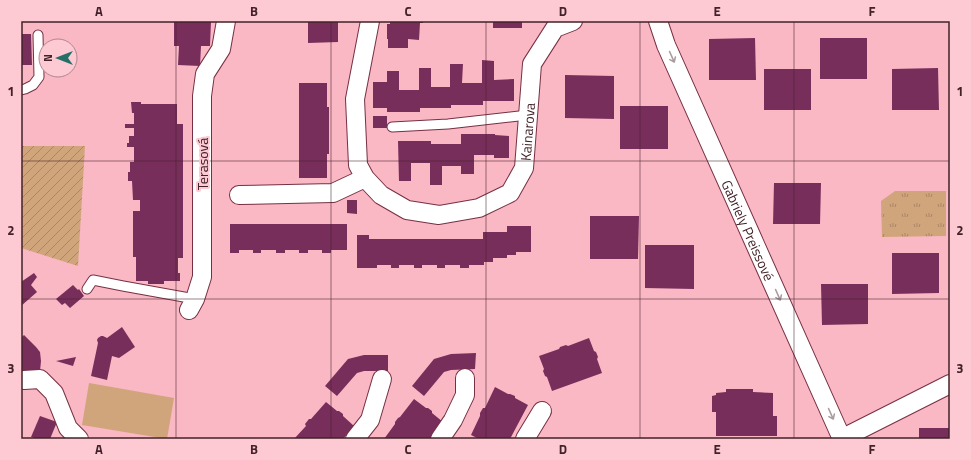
<svg xmlns="http://www.w3.org/2000/svg" width="971" height="460" font-family="'Titillium Web',sans-serif">
  <style>
    .grass { fill: url(#grass-tufts) }
    .garden { fill: url(#garden-furrows) }
    .pitch { fill: #d0a57b }
    .building { fill: #782e5b }
    .lines { fill: none; stroke-linecap: round; stroke-linejoin: round }
    .lane-casing { stroke: #763043; stroke-width: 11 }
    .street-casing { stroke: #763043; stroke-width: 20 }
    .lane { stroke: #fff; stroke-width: 9 }
    .street { stroke: #fff; stroke-width: 18 }
    .oneway { stroke: #aa9c9f }
    .grid { fill: none; stroke: #422229; stroke-width: 1; stroke-opacity: 0.55 }
    .labels { text-anchor: middle; dominant-baseline: central; stroke-width: 4; stroke-linejoin: round; paint-order: stroke }
    .street-label { font-size: 14px; fill: #422229; stroke: #fdc9d3 }
    .neatline { fill: none; stroke: #422229; stroke-width: 1.5 }
    .grid-label { font-size: 13px; text-anchor: middle; font-weight: bold; fill: #422229 }
  </style>
  <defs>
    <pattern id="grass-tufts" width="24" height="20" patternUnits="userSpaceOnUse"><rect width="24" height="20" fill="#d0a57b"/><path d="M3 7l-1-3M5 7V3M7 7l1-3M15 17l-1-3M17 17v-4M19 17l1-3" fill="none" stroke="#aa8665"/></pattern>
    <pattern id="garden-furrows" width="10" height="10" patternUnits="userSpaceOnUse"><rect width="10" height="10" fill="#d0a57b"/><path d="M-1 1l2-2M0 10L10 0M9 11l2-2" fill="none" stroke="#aa8665"/></pattern>
  </defs>
  <rect width="100%" height="100%" fill="#fab7c4"/>
  <polygon class="grass" points="895,191 946,191 946,236 882,237 881,201"/>
  <polygon class="garden" points="21,146 85,146 78,266 21,248"/>
  <polygon class="pitch" points="89,383 174,398 167,439 82,425"/>
  <g class="building">
    <polygon points="174,21 211,21 210,46 201,46 200,66 178,65 179,46 174,46"/>
    <polygon points="308,21 338,21 338,42 308,43"/>
    <polygon points="390,21 423,21 423,23 420,23 419,40 408,39 408,48 388,48 388,39 387,39 387,24 390,24"/>
    <rect x="493" y="21" width="29" height="7"/>
    <polygon points="21,34 31,34 32,65 21,65"/>
    <polygon points="755,38 756,80 709,80 709,39"/>
    <rect x="820" y="38" width="47" height="41"/>
    <polygon points="482,60 494,61 494,80 514,79 514,101 483,101 483,105 451,105 451,108 420,108 420,112 387,112 387,108 373,108 373,82 387,82 387,71 399,71 399,90 419,90 419,68 431,68 431,87 450,87 450,64 463,64 462,83 482,83"/>
    <polygon points="938,68 939,110 892,110 892,69"/>
    <rect x="764" y="69" width="47" height="41"/>
    <polygon points="565,75 614,76 614,119 565,118"/>
    <polygon points="299,83 327,83 327,107 329,107 329,154 327,154 327,178 299,178"/>
    <polygon points="131,102 141,102 141,104 177,104 177,124 183,124 183,258 178,258 178,273 180,273 180,281 164,281 164,284 148,284 148,281 136,281 136,257 133,257 133,211 140,211 140,200 133,200 132,181 128,181 128,172 130,172 130,162 134,162 134,147 127,147 127,143 129,143 129,136 134,136 134,128 125,128 125,124 134,124 134,113 132,113"/>
    <rect x="620" y="106" width="48" height="43"/>
    <rect x="373" y="116" width="14" height="12"/>
    <polygon points="461,134 495,134 495,135 509,136 509,158 494,158 494,155 474,155 474,174 461,174 461,166 442,166 442,185 430,185 430,163 411,163 411,181 399,181 398,141 431,141 431,144 461,144"/>
    <polygon points="774,183 821,183 820,224 773,224"/>
    <polygon points="347,200 357,200 357,214 347,213"/>
    <polygon points="590,216 639,216 638,259 590,259"/>
    <polygon points="230,224 347,224 347,250 331,250 331,253 322,253 322,250 308,250 308,253 299,253 299,250 285,250 285,253 276,253 276,250 261,250 261,253 253,253 253,250 239,250 239,253 230,253"/>
    <polygon points="507,226 531,226 531,252 516,252 516,255 507,255 507,258 493,258 493,262 484,262 484,265 469,265 469,268 460,268 460,265 445,265 445,268 437,268 437,265 422,265 422,268 414,268 414,265 399,265 399,268 391,268 391,265 377,265 377,268 357,268 357,235 369,235 369,239 483,239 483,232 507,232"/>
    <polygon points="645,245 694,245 694,289 645,288"/>
    <polygon points="892,253 939,253 939,293 892,294"/>
    <polygon points="34,273 37,277 31,285 37,292 21,306 21,282"/>
    <polygon points="821,284 868,284 868,324 822,325"/>
    <polygon points="73,285 78,290 79,289 84,296 70,308 65,303 62,305 56,299"/>
    <polygon points="122,327 135,347 119,358 112,356 107,380 91,376 98,343 97,340 98,338 101,336 103,336 107,338"/>
    <polygon points="24,335 36,347 40,352 41,361 40,371 21,374 21,338"/>
    <polygon points="589,338 594,351 596,352 598,357 597,359 602,373 552,391 547,377 545,376 543,371 544,369 539,356 559,349 560,347 566,345 568,346"/>
    <polygon points="476,353 475,369 451,370 444,372 424,396 412,386 434,359 451,354"/>
    <polygon points="364,355 388,355 388,371 364,371 357,373 337,396 325,386 348,359"/>
    <polygon points="76,357 73,366 56,361"/>
    <polygon points="495,387 508,394 510,394 515,396 515,398 528,405 510,439 479,439 471,435 480,416 480,413 483,408 485,408"/>
    <polygon points="726,389 753,389 753,392 773,393 773,416 777,416 777,436 716,436 716,412 712,412 712,396 716,395 716,393 726,392"/>
    <polygon points="414,399 426,408 428,408 432,411 432,413 443,422 430,439 384,439 395,424 395,422 398,418 400,417"/>
    <polygon points="326,402 337,411 339,411 343,414 343,416 354,426 343,439 294,439 306,426 305,424 309,419 311,419"/>
    <polygon points="40,416 57,422 50,439 38,439 31,437"/>
    <rect x="919" y="428" width="31" height="11"/>
  </g>
  <g class="lines">
    <g class="lane-casing">
      <g id="lane">
        <polyline points="21,90 25,89 33,85 39,77 38,35"/>
        <polyline points="392,127 448,124 528,115"/>
        <polyline points="87,289 93,280 123,286 195,299"/>
      </g>
    </g>
    <g class="street-casing">
      <g id="street">
        <path id="s1" d="M 370,21 L 355,99 L 358,165 L 365,178 L 381,195 L 407,210 L 439,215 L 479,208 L 510,193 L 524,168 L 532,64 L 555,28 L 573,21"/>
        <path id="s2" d="M 658,21 L 666,45 L 842,439"/>
        <polyline points="239,195 333,193 365,178"/>
        <polyline points="189,310 195,299 202,277 202,96 205,74 221,49 226,21"/>
        <polyline points="24,380 40,379 54,393 68,428 79,439"/>
        <polyline points="355,439 370,420 382,379"/>
        <polyline points="440,439 453,420 465,395 465,378"/>
        <polyline points="525,439 542,411"/>
        <polyline points="841,439 950,384"/>
      </g>
    </g>
    <use href="#lane" class="lane"/>
    <use href="#street" class="street"/>
  </g>
  <defs><path id="oneway-shaft" d="M-6 0H5M1.5-3L5.5 0L1.5 3" fill="none" stroke-width="1.6" stroke-linecap="round" stroke-linejoin="round"/></defs>
  <g class="oneway">
    <use href="#oneway-shaft" transform="translate(672 57) rotate(66)"/>
    <use href="#oneway-shaft" transform="translate(778 295) rotate(66)"/>
    <use href="#oneway-shaft" transform="translate(831 414) rotate(66)"/>
  </g>
  <path class="grid" d="M 176,21 L 176,439M 331,21 L 331,439M 486,21 L 486,439M 640,21 L 640,439M 794,21 L 794,439M 21,161 L 950,161M 21,299 L 950,299"/>
  <g class="labels">
    <g class="street-label">
      <text stroke="none"><textPath href="#s1" startOffset="386">Kainarova</textPath></text>
      <text transform="translate(202 164) rotate(-90)">Terasová</text>
      <text stroke="none"><textPath href="#s2" startOffset="228">Gabriely Preissové</textPath></text>
    </g>
  </g>
  <rect width="971" height="460" fill="none" stroke="#fdc9d3" stroke-width="44"/>
  <g transform="translate(58 58) rotate(270)"><circle r="19" fill="#fdc9d3" stroke="#b2868f"/>
  <path d="M0-3L7 15L0 10L-7 15Z" fill="#266f67"/>
  <text y="-6" font-size="11" font-weight="bold" text-anchor="middle" fill="#422229">N</text>
  </g>
  <rect x="22" y="22" width="927" height="416" class="neatline"/>
  <g class="grid-label">
    <text x="99" y="16">A</text>
    <text x="254" y="16">B</text>
    <text x="408" y="16">C</text>
    <text x="563" y="16">D</text>
    <text x="717" y="16">E</text>
    <text x="872" y="16">F</text>
    <text x="11" y="96">1</text>
    <text x="960" y="96">1</text>
    <text x="11" y="235">2</text>
    <text x="960" y="235">2</text>
    <text x="11" y="373">3</text>
    <text x="960" y="373">3</text>
    <text x="99" y="454">A</text>
    <text x="254" y="454">B</text>
    <text x="408" y="454">C</text>
    <text x="563" y="454">D</text>
    <text x="717" y="454">E</text>
    <text x="872" y="454">F</text>
  </g>
</svg>
